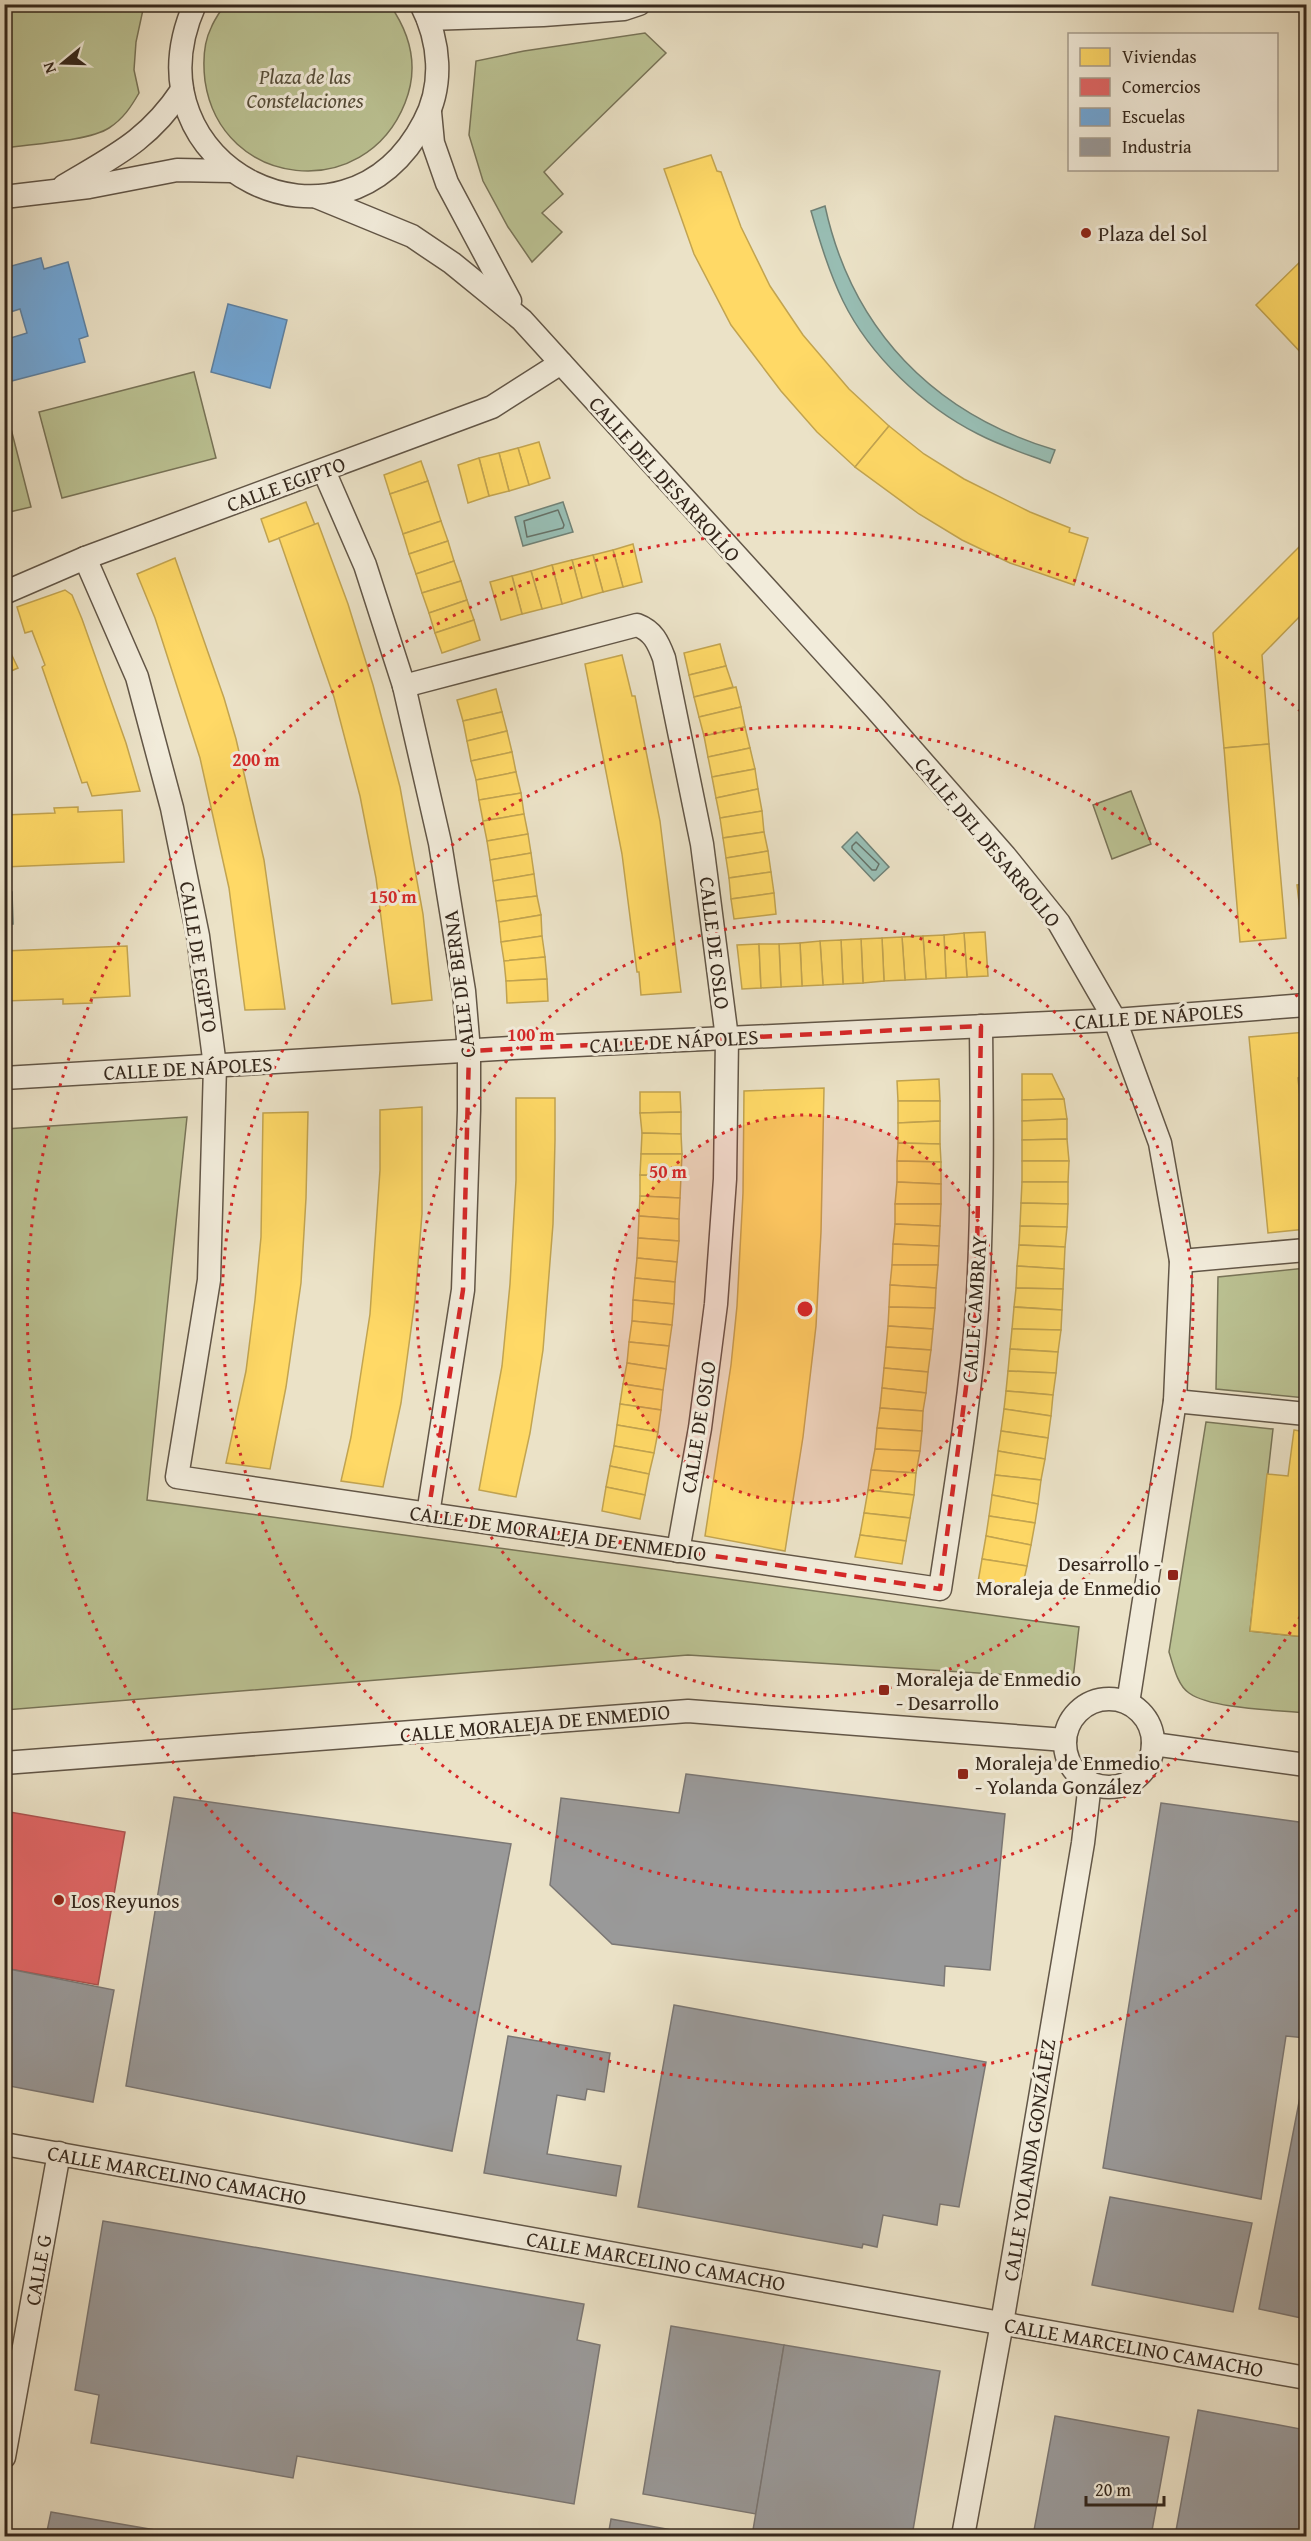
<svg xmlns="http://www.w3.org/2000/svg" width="1311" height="2541" font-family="'Gentium Book Plus',serif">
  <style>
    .green { fill: #bbc293; stroke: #787458; stroke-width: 1.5 }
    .water { fill: #98beb4; stroke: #708277; stroke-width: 1.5 }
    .homes { fill: #ffd966; stroke: #c2a450; stroke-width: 1.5 }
    .shops { fill: #e06666; stroke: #ac5350; stroke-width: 1.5 }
    .schools { fill: #6fa8dc; stroke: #5d81a2; stroke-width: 1.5 }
    .industry { fill: #999; stroke: #7b7774; stroke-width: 1.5 }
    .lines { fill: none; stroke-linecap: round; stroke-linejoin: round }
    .shore { stroke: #667268; stroke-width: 1.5 }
    .minor-casing { stroke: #625647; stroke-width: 25 }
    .minor { stroke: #f2ecdb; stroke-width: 22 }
    .marked { fill: none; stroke: #d62828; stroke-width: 4.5; stroke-dasharray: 12 8; stroke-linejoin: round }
    .ring { fill: none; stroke: #d62828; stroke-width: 3; stroke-dasharray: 3 6 }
    .poi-dot { fill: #8f2418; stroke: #f2ecdb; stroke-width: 2 }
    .labels { text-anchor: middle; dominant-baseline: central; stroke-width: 6; stroke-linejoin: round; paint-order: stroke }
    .park-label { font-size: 21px; font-style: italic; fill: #564e3a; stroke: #f2ecdb }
    .poi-label { font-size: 21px; fill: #34271c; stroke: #f2ecdb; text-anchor: start }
    .street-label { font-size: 21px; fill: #34271c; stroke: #f2ecdb }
    .centre { fill: #d62828; stroke: #f2ecdb; stroke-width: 3 }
    .ring-label { font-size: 18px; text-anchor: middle; font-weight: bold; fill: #d62828; stroke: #f2ecdb; stroke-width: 6; stroke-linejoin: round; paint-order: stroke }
  </style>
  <rect width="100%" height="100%" fill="#ebe2c7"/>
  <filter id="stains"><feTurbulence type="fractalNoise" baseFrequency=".00333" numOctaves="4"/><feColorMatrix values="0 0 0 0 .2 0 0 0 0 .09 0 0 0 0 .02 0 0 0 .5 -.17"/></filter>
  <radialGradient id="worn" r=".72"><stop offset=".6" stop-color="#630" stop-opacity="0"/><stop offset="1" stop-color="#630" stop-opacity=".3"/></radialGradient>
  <g class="green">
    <path d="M 225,4 L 390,5 C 411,35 419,68 405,103 C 365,204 221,189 205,81 C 203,64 203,44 211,28 C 214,20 220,12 225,4 Z"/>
    <path d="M 4,5 L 144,5 L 136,42 L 134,70 L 139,93 C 131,107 123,119 109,128 C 89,141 30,144 5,148 Z"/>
    <polygon points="645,33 666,53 544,172 563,194 542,213 562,232 532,262 508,227 483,181 469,135 476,61 524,51"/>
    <polygon points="194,372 216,458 62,498 39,412"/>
    <polygon points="9,421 31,507 5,513 4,422"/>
    <polygon points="1131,791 1151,844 1112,859 1093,805"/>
    <polygon points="187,1117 147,1500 1079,1627 1073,1679 688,1655 5,1710 5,1129"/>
    <polygon points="1306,1268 1306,1398 1216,1389 1218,1277"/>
    <path d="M 1206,1422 L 1273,1429 L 1250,1631 L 1306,1637 L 1306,1713 C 1277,1710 1211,1709 1189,1693 C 1177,1685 1173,1664 1169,1652 Z"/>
  </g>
  <g class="water">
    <path d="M 825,206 C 852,330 934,414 1055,450 L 1050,463 C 1026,454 1001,446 978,434 C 924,407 870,356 843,301 C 829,272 820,242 811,211 Z"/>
    <polygon points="563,502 573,532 523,546 515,517"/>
    <polygon points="857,832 889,867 874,881 842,847"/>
    <polygon points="5,892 12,892 13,924 5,924"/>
  </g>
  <g class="homes">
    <polygon points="711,155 717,171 721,172 741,227 770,286 803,335 849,389 889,426 855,467 817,432 781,391 731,325 694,254 664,169"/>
    <polygon points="1306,256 1306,358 1256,305"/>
    <polygon points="889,426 924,454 964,479 1030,512 1070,528 1069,532 1088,538 1074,585 1010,563 962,540 919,514 855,467"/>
    <polygon points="539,442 550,478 529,485 518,448"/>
    <polygon points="518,448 529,485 509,491 499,453"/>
    <polygon points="499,453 509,491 489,496 479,458"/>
    <polygon points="479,458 489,496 468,503 458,465"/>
    <polygon points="421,461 428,481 390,494 384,475"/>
    <polygon points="428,481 441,521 403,534 390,494"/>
    <polygon points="306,502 315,525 269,542 261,519"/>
    <polygon points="441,521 448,541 409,554 403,534"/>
    <polygon points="318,523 348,604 373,685 400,787 423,914 432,1000 392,1004 376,878 360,796 334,697 279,538"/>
    <polygon points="1306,540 1306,610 1262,655 1269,744 1224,748 1213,633"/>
    <polygon points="448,541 454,561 416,574 409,554"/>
    <polygon points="633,544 642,582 623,587 613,550"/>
    <polygon points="613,550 623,587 603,592 593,555"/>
    <polygon points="593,555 603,592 582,598 572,560"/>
    <polygon points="175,558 224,698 236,739 264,860 285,1009 245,1010 229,888 200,758 155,618 137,574"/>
    <polygon points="572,560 582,598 562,604 552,565"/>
    <polygon points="454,561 461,581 422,593 416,574"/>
    <polygon points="552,565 562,604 542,609 531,571"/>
    <polygon points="531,571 542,609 522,614 512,576"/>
    <polygon points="512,576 522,614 501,620 490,582"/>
    <polygon points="461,581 467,600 429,613 422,593"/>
    <polygon points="65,590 72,595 82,619 126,743 140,791 92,796 87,782 82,783 42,667 45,665 32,631 25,633 17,607"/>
    <polygon points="467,600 474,620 435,633 429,613"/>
    <polygon points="474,620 480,640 442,653 435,633"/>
    <polygon points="4,639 18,668 4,674"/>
    <polygon points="720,644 726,666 689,675 684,653"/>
    <polygon points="622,655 632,696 635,696 660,821 681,992 641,995 639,972 637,972 622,854 585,664"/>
    <polygon points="726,666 733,687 694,697 689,675"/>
    <polygon points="736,687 741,707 699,717 694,697"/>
    <polygon points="496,689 502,712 463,721 457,700"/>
    <polygon points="741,707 745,727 704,736 699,717"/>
    <polygon points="502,712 507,731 467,741 463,721"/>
    <polygon points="745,727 750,748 708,757 704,736"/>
    <polygon points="507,731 512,752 471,761 467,741"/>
    <polygon points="1269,744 1286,938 1240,942 1224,748"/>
    <polygon points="750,748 755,769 712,777 708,757"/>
    <polygon points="512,752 516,772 476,780 471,761"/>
    <polygon points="755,769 758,789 716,798 712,777"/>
    <polygon points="516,772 521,793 479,800 476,780"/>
    <polygon points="758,789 762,811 720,818 716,798"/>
    <polygon points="521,793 524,814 483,821 479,800"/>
    <polygon points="78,807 78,812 122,810 124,862 4,867 4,815 55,813 54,808"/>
    <polygon points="762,811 764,832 723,838 720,818"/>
    <polygon points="524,814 528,834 487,841 483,821"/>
    <polygon points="764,832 768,851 726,858 723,838"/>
    <polygon points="528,834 531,853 490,860 487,841"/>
    <polygon points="768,851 771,872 729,878 726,858"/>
    <polygon points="531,853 534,874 493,881 490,860"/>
    <polygon points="771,872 774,893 731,899 729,878"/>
    <polygon points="534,874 537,896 496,901 493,881"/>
    <polygon points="1306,884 1306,936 1303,936 1297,885"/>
    <polygon points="774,893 776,914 734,919 731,899"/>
    <polygon points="537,896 541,915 499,922 496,901"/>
    <polygon points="541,915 542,936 501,942 499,922"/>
    <polygon points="985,932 988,976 967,977 964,933"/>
    <polygon points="964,933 967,977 946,978 944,935"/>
    <polygon points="944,935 946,978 926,979 923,936"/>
    <polygon points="542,936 545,957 504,961 501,942"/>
    <polygon points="923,936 926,979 905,980 902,937"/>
    <polygon points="902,937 905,980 884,981 882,938"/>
    <polygon points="882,938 884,981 863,983 861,939"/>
    <polygon points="861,939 863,983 843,984 841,940"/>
    <polygon points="841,940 843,984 823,985 820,941"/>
    <polygon points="820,941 823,985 802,986 800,943"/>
    <polygon points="800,943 802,986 781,987 779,944"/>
    <polygon points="759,944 761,988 742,989 737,945"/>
    <polygon points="759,944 779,944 781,987 761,988"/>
    <polygon points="127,946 130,996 91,998 92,1003 63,1004 63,999 4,1001 4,951"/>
    <polygon points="545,957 547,979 506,981 504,961"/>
    <polygon points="547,979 548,1001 507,1003 506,981"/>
    <polygon points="1306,1032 1306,1077 1298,1078 1306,1155 1306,1229 1268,1233 1249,1037"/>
    <polygon points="1022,1074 1052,1074 1064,1099 1022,1100"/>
    <polygon points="939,1079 940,1101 898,1101 897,1081"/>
    <polygon points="824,1088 821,1232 816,1326 803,1437 785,1551 705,1536 731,1365 737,1306 743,1193 744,1091"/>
    <polygon points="640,1092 680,1092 681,1112 640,1113"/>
    <polygon points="516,1098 555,1098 555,1140 553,1224 543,1350 530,1433 516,1497 479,1490 502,1366 510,1284 516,1180"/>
    <polygon points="1064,1099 1067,1119 1022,1121 1022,1100"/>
    <polygon points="898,1101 940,1101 940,1121 898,1123"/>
    <polygon points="422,1107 422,1214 415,1300 401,1403 383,1487 341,1481 351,1437 370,1314 380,1170 380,1110"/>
    <polygon points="308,1112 306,1198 301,1283 286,1387 270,1469 226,1463 246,1371 255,1300 261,1237 263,1113"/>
    <polygon points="681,1112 681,1134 642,1133 640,1113"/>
    <polygon points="1067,1119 1067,1139 1022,1140 1022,1121"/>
    <polygon points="940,1121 940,1144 898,1143 898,1123"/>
    <polygon points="642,1133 681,1134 682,1154 641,1154"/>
    <polygon points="1067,1139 1069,1161 1022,1161 1022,1140"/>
    <polygon points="898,1143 940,1144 941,1162 897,1161"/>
    <polygon points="641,1154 682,1154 681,1176 640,1175"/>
    <polygon points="897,1161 941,1162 941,1184 897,1182"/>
    <polygon points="1022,1161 1069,1161 1068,1182 1022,1182"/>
    <polygon points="640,1175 681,1176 680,1198 640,1196"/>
    <polygon points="897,1182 941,1184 941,1204 895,1204"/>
    <polygon points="1022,1182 1068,1182 1068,1204 1021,1203"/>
    <polygon points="640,1196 680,1198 679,1219 639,1216"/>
    <polygon points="1021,1203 1068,1204 1067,1227 1020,1226"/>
    <polygon points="895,1204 941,1204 940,1226 895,1224"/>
    <polygon points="639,1216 679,1219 679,1241 638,1238"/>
    <polygon points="895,1224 940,1226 939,1246 893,1244"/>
    <polygon points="1020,1226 1067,1227 1065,1247 1019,1245"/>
    <polygon points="638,1238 679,1241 677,1262 637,1258"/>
    <polygon points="893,1244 939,1246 938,1265 892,1265"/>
    <polygon points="1019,1245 1065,1247 1064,1269 1017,1266"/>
    <polygon points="637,1258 677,1262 675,1282 635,1278"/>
    <polygon points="892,1265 938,1265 936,1288 890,1285"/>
    <polygon points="1017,1266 1064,1269 1063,1289 1016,1288"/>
    <polygon points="635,1278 675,1282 674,1304 633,1300"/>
    <polygon points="890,1285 936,1288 935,1308 889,1307"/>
    <polygon points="1016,1288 1063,1289 1062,1310 1014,1307"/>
    <polygon points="633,1300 674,1304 672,1325 632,1321"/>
    <polygon points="889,1307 935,1308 933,1329 888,1326"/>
    <polygon points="1014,1307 1062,1310 1061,1330 1012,1329"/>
    <polygon points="632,1321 672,1325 669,1346 629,1342"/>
    <polygon points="888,1326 933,1329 931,1350 886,1347"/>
    <polygon points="1012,1329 1061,1330 1058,1352 1010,1349"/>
    <polygon points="629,1342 669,1346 666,1369 627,1363"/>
    <polygon points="886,1347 931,1350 928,1372 884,1368"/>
    <polygon points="1010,1349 1058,1352 1056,1373 1008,1371"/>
    <polygon points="627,1363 666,1369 663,1390 623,1384"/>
    <polygon points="884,1368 928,1372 926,1393 882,1388"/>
    <polygon points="1008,1371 1056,1373 1053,1395 1006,1391"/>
    <polygon points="623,1384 663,1390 661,1410 620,1404"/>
    <polygon points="882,1388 926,1393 923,1411 880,1408"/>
    <polygon points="1006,1391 1053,1395 1051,1416 1004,1409"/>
    <polygon points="620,1404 661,1410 658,1432 617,1425"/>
    <polygon points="880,1408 923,1411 922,1431 877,1428"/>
    <polygon points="1004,1409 1051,1416 1048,1438 1001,1431"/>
    <polygon points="617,1425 658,1432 654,1453 614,1446"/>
    <polygon points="877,1428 922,1431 920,1451 875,1449"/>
    <polygon points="1294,1430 1306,1432 1306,1532 1301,1588 1306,1589 1306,1637 1250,1631 1267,1474 1288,1476"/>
    <polygon points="1001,1431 1048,1438 1045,1459 998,1451"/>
    <polygon points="614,1446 654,1453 649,1474 610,1466"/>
    <polygon points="875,1449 920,1451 916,1473 871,1470"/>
    <polygon points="998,1451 1045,1459 1041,1480 995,1475"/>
    <polygon points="610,1466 649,1474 645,1495 606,1487"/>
    <polygon points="871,1470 916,1473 914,1495 868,1490"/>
    <polygon points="995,1475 1041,1480 1038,1504 992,1495"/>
    <polygon points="606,1487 645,1495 640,1519 602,1511"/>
    <polygon points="868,1490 914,1495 910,1518 864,1513"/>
    <polygon points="992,1495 1038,1504 1035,1523 989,1516"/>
    <polygon points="864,1513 910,1518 906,1541 860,1535"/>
    <polygon points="989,1516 1035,1523 1031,1545 986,1536"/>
    <polygon points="860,1535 906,1541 902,1564 855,1557"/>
    <polygon points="986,1536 1031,1545 1027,1566 982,1559"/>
    <polygon points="982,1559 1027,1566 1022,1589 978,1582"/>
  </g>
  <polygon class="shops" points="4,1811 125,1832 98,1985 4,1968"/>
  <g class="schools">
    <polygon points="41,258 44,269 68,262 88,336 79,339 85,362 4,383 4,340 27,333 20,309 4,314 4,268"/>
    <polygon points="228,304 287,320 270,388 211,372"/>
  </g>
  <g class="industry">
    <polygon points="686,1774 1005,1814 990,1970 945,1966 944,1986 612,1944 550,1885 561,1798 679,1813"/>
    <polygon points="174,1797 511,1844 452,2151 126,2086"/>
    <polygon points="1161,1803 1306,1823 1306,2038 1286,2036 1261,2199 1103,2168"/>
    <polygon points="4,1968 114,1990 93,2102 4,2085"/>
    <polygon points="674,2005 986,2062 959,2207 940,2204 937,2225 883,2215 877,2247 863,2244 862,2248 638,2207"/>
    <polygon points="508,2036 610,2053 604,2092 587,2089 585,2100 557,2095 547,2154 621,2166 616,2196 484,2173"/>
    <polygon points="1306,2066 1306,2319 1259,2309"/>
    <polygon points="1110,2197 1252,2223 1233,2312 1092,2285"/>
    <polygon points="103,2221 584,2304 577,2340 600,2345 574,2504 297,2456 293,2478 91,2443 99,2395 75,2390"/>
    <polygon points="671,2326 784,2345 756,2514 643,2494"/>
    <polygon points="784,2345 940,2371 912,2536 752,2536"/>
    <polygon points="1198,2410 1306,2430 1306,2536 1175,2536"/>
    <polygon points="1055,2416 1169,2437 1151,2536 1033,2536"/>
    <polygon points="51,2512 190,2536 46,2536"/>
    <polygon points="611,2519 705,2536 608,2536"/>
  </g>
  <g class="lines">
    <g class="shore">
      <polygon points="558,510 564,525 563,528 527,537 524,521"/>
      <polygon points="856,842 879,864 876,870 872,870 852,849 852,846"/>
    </g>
    <g class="minor-casing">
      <g id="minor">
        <path d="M 195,4 C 122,168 344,276 424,122 C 444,85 440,41 421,4"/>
        <polyline points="428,19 543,15 624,9 639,4"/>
        <polyline points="430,112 433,143 447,183 510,301"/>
        <path d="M 64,186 C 114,156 148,141 182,90"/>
        <polyline points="4,197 89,187 177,170 231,171"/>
        <polyline points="317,197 412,236 452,263 522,320 875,708 1005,856 1059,923 1115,1020 1160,1143 1181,1261 1175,1401 1128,1703"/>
        <polyline points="324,471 365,565 404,686 440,843 464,991 469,1051 469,1110 463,1290 428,1514"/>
        <path d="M 85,558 L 137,677 L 172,808 L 198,936 L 215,1066 L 209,1280 L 177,1477 L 940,1589 C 954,1496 970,1403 977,1309 C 983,1215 982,1120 981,1026"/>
        <polyline points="4,593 85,558 492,407 561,363"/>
        <path d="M 404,686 L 637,625 C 653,631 658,642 664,658 L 702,844 L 727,1038 L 725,1179 L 716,1304 L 700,1428 L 678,1551"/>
        <polyline points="4,1078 512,1048 1115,1020 1306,1005"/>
        <polyline points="1181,1261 1306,1250"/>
        <polyline points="1175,1401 1306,1414"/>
        <circle cx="1109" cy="1743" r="44"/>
        <polyline points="1153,1744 1306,1765"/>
        <polyline points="4,1763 688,1711 1065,1740"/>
        <polyline points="4,2144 1306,2378"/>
        <polyline points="4,2457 59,2153"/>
        <polyline points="963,2536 1002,2323 1083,1843 1090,1783"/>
      </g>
    </g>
    <use href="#minor" class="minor"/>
  </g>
  <path class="marked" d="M 981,1026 L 976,1310 L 940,1589 L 428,1514 L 463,1290 L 469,1051 Z"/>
  <circle cx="805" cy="1309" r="194" fill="#d62828" fill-opacity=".12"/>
  <g class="ring">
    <circle cx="805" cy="1309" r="194"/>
    <circle cx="805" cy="1309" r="388"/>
    <path d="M1305 1609A583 583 0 1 1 1305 1009"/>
    <path d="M1304 1904A777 777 0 1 1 1304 714"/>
  </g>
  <g class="poi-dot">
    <circle cx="1086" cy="233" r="6"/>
    <rect x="1167" y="1569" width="12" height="12" rx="3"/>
    <rect x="878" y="1684" width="12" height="12" rx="3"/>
    <rect x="957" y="1768" width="12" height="12" rx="3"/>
    <circle cx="59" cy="1900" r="6"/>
  </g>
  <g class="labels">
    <g class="park-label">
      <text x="305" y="76">Plaza de las<tspan x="305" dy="24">Constelaciones</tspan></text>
    </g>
    <g class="poi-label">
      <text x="1098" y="233">Plaza del Sol</text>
      <text x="1161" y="1563" text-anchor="end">Desarrollo -<tspan x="1161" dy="24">Moraleja de Enmedio</tspan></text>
      <text x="896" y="1678">Moraleja de Enmedio<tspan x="896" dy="24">- Desarrollo</tspan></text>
      <text x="975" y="1762">Moraleja de Enmedio<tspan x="975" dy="24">- Yolanda González</tspan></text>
      <text x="71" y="1900">Los Reyunos</text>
    </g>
    <g class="street-label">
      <text transform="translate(665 479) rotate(48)">CALLE DEL DESARROLLO</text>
      <text transform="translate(286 484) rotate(-20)">CALLE EGIPTO</text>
      <text transform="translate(988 842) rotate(50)">CALLE DEL DESARROLLO</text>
      <text transform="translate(715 943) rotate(83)">CALLE DE OSLO</text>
      <text transform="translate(199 957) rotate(81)">CALLE DE EGIPTO</text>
      <text transform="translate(459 984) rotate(-97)">CALLE DE BERNA</text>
      <text transform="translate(1159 1016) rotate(-4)">CALLE DE NÁPOLES</text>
      <text transform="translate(674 1041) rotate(-3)">CALLE DE NÁPOLES</text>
      <text transform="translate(188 1068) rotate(-3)">CALLE DE NÁPOLES</text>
      <text transform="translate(974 1309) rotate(-86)">CALLE CAMBRAY</text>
      <text transform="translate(698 1427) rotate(-81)">CALLE DE OSLO</text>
      <text transform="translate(558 1533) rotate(8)">CALLE DE MORALEJA DE ENMEDIO</text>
      <text transform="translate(535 1723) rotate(-5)">CALLE MORALEJA DE ENMEDIO</text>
      <text transform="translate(1029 2160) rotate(-81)">CALLE YOLANDA GONZÁLEZ</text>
      <text transform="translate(177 2175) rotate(10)">CALLE MARCELINO CAMACHO</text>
      <text transform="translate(656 2261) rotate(10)">CALLE MARCELINO CAMACHO</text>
      <text transform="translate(38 2270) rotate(-80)">CALLE G</text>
      <text transform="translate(1134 2347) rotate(10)">CALLE MARCELINO CAMACHO</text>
    </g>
  </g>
  <circle cx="805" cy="1309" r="9" class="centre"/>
  <g class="ring-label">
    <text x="256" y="766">200 m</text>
    <text x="393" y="903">150 m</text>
    <text x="531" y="1041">100 m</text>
    <text x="668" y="1178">50 m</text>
  </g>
  <rect width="1311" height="2541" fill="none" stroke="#ebe2c7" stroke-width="24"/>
  <rect x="6" y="6" width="1299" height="2529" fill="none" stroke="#34271c" stroke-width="3"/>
  <rect x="12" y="12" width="1287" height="2517" fill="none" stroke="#34271c" stroke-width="1.5"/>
  <rect x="1068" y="33" width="210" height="138" fill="#f2ecdb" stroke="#a69d8f" stroke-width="1.5"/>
  <rect x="1080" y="48" width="30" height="18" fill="#ffd966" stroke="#a69d8f" stroke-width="1.5"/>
  <text x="1122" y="63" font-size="18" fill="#34271c">Viviendas</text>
  <rect x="1080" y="78" width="30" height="18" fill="#e06666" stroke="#a69d8f" stroke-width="1.5"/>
  <text x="1122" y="93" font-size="18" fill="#34271c">Comercios</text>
  <rect x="1080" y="108" width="30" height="18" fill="#6fa8dc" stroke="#a69d8f" stroke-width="1.5"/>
  <text x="1122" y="123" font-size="18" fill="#34271c">Escuelas</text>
  <rect x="1080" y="138" width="30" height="18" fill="#999999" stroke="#a69d8f" stroke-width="1.5"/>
  <text x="1122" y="153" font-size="18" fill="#34271c">Industria</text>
  <g transform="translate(63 63) rotate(251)" stroke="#f2ecdb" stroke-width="4.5" paint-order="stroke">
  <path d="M0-4.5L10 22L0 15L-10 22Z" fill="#34271c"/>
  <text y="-9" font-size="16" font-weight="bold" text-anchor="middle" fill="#34271c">N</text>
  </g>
  <path d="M1086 2496v9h78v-9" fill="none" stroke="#34271c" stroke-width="3"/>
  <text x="1095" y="2496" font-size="18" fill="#34271c" stroke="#f2ecdb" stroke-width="4.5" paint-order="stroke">20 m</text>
  <rect width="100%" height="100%" filter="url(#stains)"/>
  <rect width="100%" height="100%" fill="url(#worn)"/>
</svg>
